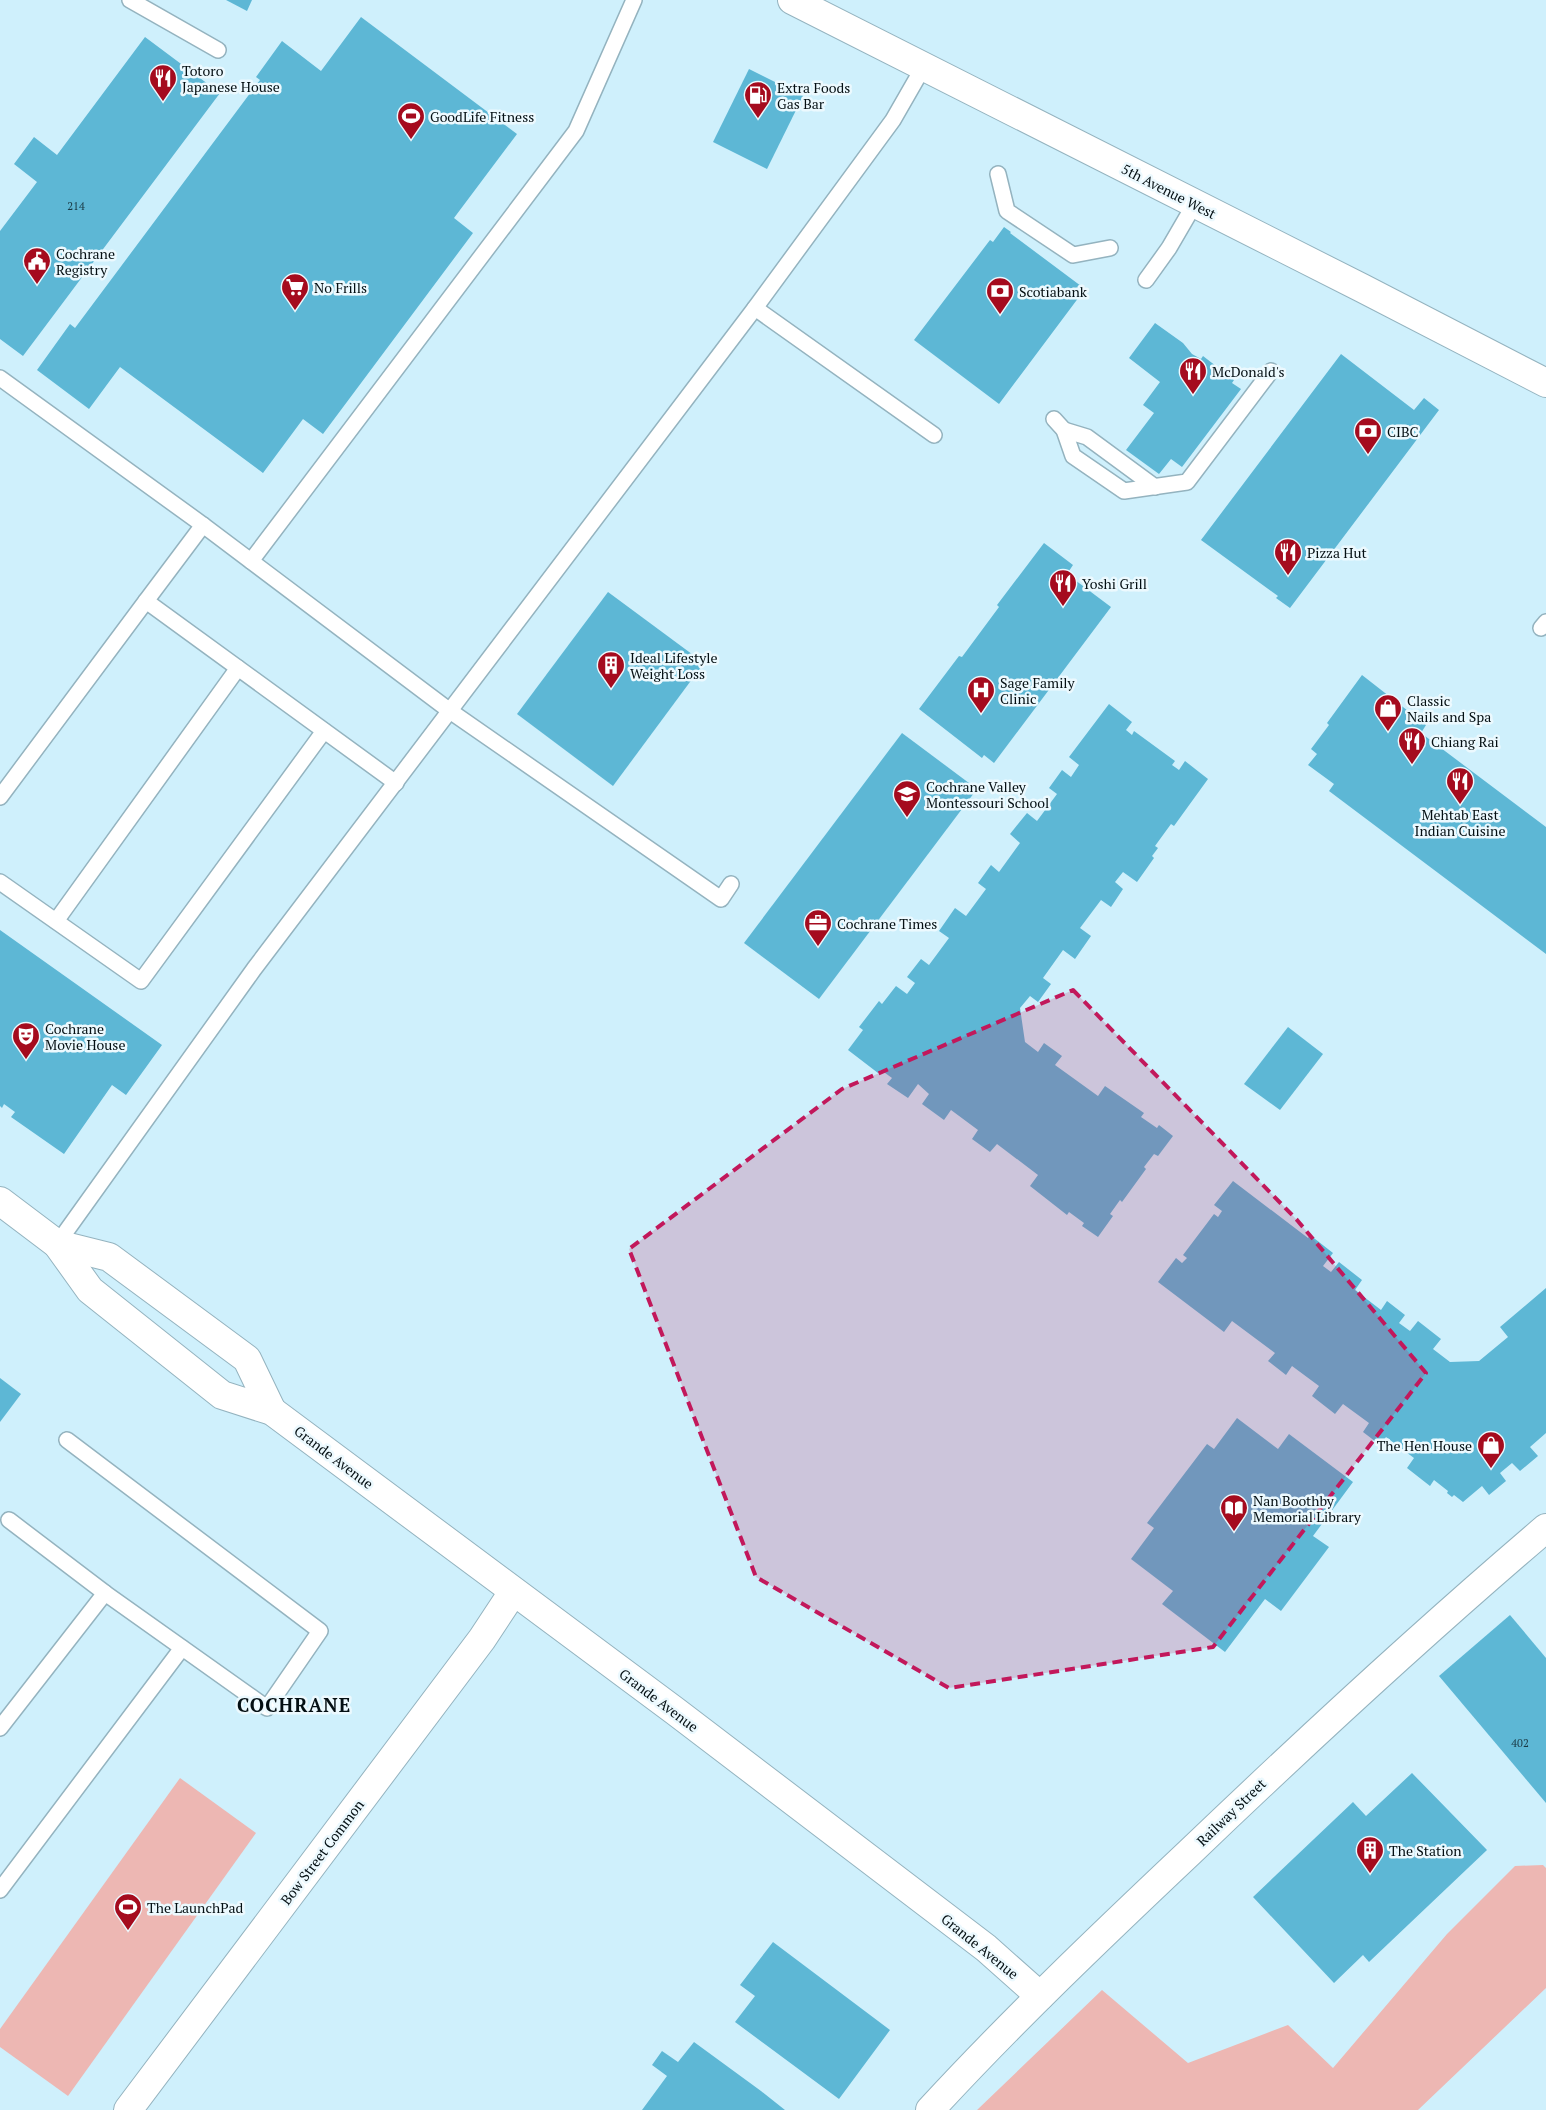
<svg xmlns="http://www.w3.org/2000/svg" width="1546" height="2110" font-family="'PT Serif',serif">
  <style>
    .green { fill: #edb7b3 }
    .building { fill: #5db7d5 }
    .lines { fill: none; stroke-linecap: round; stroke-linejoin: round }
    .service-casing { stroke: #94b3bf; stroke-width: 18 }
    .minor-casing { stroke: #94b3bf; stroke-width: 30 }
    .tertiary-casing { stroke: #94b3bf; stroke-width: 30 }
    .service { stroke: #fff; stroke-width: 15 }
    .minor { stroke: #fff; stroke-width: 28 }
    .tertiary { stroke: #fff; stroke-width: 28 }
    .marked { fill: #c2185b; fill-opacity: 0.2; stroke: #c2185b; stroke-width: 4; stroke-dasharray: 10 6; stroke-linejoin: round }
    .labels { text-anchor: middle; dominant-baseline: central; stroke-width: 5; stroke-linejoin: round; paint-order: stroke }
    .number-label { font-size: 11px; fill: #1a3944 }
    .poi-label { font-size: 14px; fill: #040f13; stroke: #ecf9fe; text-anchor: start }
    .street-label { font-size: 14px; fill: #040f13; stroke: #ecf9fe }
    .district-label { font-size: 19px; font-weight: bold; letter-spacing: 1px; fill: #040f13; stroke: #ecf9fe }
  </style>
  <rect width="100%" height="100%" fill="#cff0fc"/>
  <g class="green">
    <polygon points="180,1778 256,1833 68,2096 0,2047 0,2029"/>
    <polygon points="1543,1865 1546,1868 1546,1988 1418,2110 977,2110 1102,1990 1188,2063 1288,2025 1333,2068 1447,1934 1515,1866"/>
  </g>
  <g class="building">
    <polygon points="226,0 252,0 247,11"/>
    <polygon points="361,17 517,134 454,218 473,233 323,434 303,419 263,473 120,367 89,409 37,370 70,324 75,328 260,80 256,77 282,41 321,71"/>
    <polygon points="145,37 220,93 23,356 0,339 0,231 37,182 14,164 34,137 57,155"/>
    <polygon points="749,69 803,96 767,169 713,142"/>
    <polygon points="1004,227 1011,232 1010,233 1085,289 999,404 914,340 990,240 993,242"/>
    <polygon points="1155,323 1183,343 1192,354 1201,359 1203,356 1234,380 1232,383 1241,389 1182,467 1171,459 1159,474 1126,450 1154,413 1143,405 1160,382 1129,358"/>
    <polygon points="1341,354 1414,410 1424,398 1439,410 1290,608 1276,598 1278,596 1201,540"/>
    <polygon points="1044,543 1073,565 1067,574 1111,607 994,763 984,755 982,758 919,709 959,656 962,657 999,607 997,605"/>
    <polygon points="608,592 704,663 613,786 517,714"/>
    <polygon points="1362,675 1426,725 1421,733 1546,827 1546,954 1329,791 1334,784 1308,765 1317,754 1311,749 1329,725 1327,723"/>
    <polygon points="1109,704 1132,722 1126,730 1132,735 1134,731 1175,761 1172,765 1179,770 1185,761 1208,779 1174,826 1171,824 1155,846 1158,848 1152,856 1154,858 1137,882 1123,872 1115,882 1123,889 1111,907 1101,900 1080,928 1091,936 1075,959 1063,950 1043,978 1051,984 1038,1002 1030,996 1020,1008 1025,1042 1038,1052 1044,1043 1062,1056 1055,1065 1098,1096 1105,1086 1144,1113 1141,1117 1157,1128 1159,1125 1173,1136 1158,1156 1154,1154 1144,1167 1146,1169 1122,1202 1120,1200 1110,1214 1113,1216 1098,1237 1082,1226 1084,1223 1069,1212 1067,1215 1030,1186 1038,1175 997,1144 990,1152 972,1139 978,1130 951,1110 944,1120 922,1104 929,1094 918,1084 908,1098 887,1084 892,1078 881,1070 878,1073 848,1050 863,1030 859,1027 879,1001 882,1004 896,986 907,994 915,983 907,977 921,959 929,965 949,938 939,931 955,908 966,916 986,889 978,883 991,865 999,872 1020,843 1010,834 1027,813 1037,821 1057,794 1049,788 1062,770 1071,777 1079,765 1069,757"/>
    <polygon points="902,733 977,789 819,999 744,943"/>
    <polygon points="0,930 162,1045 126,1095 112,1085 64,1154 11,1117 15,1112 4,1104 2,1108 0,1106"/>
    <polygon points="1288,1027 1323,1054 1280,1110 1244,1084"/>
    <polygon points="1233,1181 1308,1238 1310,1235 1333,1253 1323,1266 1331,1272 1339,1262 1362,1280 1355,1290 1381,1310 1387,1301 1405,1315 1399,1323 1410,1331 1418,1321 1441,1339 1433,1349 1450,1362 1479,1361 1508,1337 1500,1327 1546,1288 1546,1433 1530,1447 1538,1456 1520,1471 1512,1463 1500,1473 1506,1481 1489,1495 1482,1486 1463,1502 1454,1495 1452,1497 1447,1493 1448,1491 1434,1480 1430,1486 1407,1468 1414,1458 1386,1437 1380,1445 1363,1432 1369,1423 1343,1404 1335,1414 1312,1396 1319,1386 1292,1366 1286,1375 1268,1361 1275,1353 1232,1321 1224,1332 1158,1282 1176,1258 1182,1263 1187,1258 1183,1255 1214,1214 1218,1217 1222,1211 1214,1205"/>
    <polygon points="0,1378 21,1394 0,1422"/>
    <polygon points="1237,1418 1278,1449 1289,1434 1353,1482 1313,1536 1329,1547 1281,1611 1265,1599 1225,1652 1162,1604 1173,1591 1131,1559 1154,1528 1147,1523 1207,1444 1214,1449"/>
    <polygon points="1510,1615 1546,1658 1546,1803 1439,1676"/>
    <polygon points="1412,1773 1487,1850 1369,1962 1363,1955 1334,1983 1253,1897 1353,1802 1366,1816"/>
    <polygon points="773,1942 890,2030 839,2099 735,2022 755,1996 740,1985"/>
    <polygon points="694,2042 761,2091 785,2110 642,2110 667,2076 652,2065 662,2051 678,2062"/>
  </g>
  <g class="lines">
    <g class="service-casing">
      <g id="service">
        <polyline points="130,0 218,50"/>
        <polyline points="998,174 1007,211 1073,255 1110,248"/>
        <polyline points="1146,280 1169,248 1194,205"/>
        <polyline points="755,308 934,435"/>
        <polyline points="0,378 203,525 450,711 721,899 731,884"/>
        <polyline points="1054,419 1064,430 1073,456 1124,491 1187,482 1271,371"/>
        <polyline points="1064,430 1087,437 1155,487"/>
        <polyline points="251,561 576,131 634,0"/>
        <polyline points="146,601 203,525"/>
        <polyline points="1541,628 1546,622"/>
        <polyline points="0,797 146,601 396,783"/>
        <polyline points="0,882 141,981 324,731"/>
        <polyline points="56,921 238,668"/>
        <polyline points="57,1244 254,969 755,308 893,120 924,66"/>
        <polyline points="9,1520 105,1593"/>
        <polyline points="0,1728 105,1593 267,1708 320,1631 67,1440"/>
        <polyline points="0,1890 182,1648"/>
      </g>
    </g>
    <g class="minor-casing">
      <g id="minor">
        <polyline points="0,1201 57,1244 90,1290 222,1395 272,1411 675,1711 986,1948 1040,1996"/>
        <polyline points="57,1244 109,1257 247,1359 272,1411"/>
        <polyline points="128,2110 482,1639 513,1592"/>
        <path d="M 930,2110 C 1013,2020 1101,1936 1190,1852 C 1306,1741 1424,1632 1546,1528"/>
      </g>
    </g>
    <g class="tertiary-casing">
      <polyline id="tertiary" points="792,0 1362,288 1546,383"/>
    </g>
    <use href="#service" class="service"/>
    <use href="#minor" class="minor"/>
    <use href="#tertiary" class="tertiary"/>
  </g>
  <path class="marked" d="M 1073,990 L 1297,1220 L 1426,1373 L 1213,1647 L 949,1688 L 756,1577 L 629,1249 L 842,1089 Z"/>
  <defs>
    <g id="restaurant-pin" transform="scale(1.4375)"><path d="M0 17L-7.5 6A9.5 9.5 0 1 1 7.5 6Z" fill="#a50b1e" stroke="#ecf9fe"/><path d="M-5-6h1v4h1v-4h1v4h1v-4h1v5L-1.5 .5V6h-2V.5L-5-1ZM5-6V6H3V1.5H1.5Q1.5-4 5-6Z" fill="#fff"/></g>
    <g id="fuel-pin" transform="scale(1.4375)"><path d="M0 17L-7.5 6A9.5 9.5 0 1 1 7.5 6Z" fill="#a50b1e" stroke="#ecf9fe"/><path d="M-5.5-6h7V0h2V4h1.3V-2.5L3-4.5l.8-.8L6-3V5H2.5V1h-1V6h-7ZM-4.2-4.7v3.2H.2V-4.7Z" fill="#fff"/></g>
    <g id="stadium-pin" transform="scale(1.4375)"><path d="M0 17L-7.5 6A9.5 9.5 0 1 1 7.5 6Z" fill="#a50b1e" stroke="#ecf9fe"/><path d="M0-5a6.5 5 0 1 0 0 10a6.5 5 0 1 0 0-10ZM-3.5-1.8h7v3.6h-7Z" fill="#fff"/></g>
    <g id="civic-pin" transform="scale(1.4375)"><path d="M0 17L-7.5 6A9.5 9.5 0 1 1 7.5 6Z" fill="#a50b1e" stroke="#ecf9fe"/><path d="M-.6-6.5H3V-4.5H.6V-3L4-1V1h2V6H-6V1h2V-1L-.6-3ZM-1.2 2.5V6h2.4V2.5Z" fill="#fff"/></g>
    <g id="supermarket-pin" transform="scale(1.4375)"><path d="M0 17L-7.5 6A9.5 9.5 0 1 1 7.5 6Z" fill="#a50b1e" stroke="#ecf9fe"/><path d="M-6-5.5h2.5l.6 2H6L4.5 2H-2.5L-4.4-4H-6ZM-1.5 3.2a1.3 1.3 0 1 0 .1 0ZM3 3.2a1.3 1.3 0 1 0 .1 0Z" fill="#fff"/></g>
    <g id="bank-pin" transform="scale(1.4375)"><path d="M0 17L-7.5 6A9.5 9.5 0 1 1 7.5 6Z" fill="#a50b1e" stroke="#ecf9fe"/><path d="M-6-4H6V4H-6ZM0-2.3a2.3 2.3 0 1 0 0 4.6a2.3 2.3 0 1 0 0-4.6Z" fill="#fff"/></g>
    <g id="building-pin" transform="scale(1.4375)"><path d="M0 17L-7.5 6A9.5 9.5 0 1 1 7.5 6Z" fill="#a50b1e" stroke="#ecf9fe"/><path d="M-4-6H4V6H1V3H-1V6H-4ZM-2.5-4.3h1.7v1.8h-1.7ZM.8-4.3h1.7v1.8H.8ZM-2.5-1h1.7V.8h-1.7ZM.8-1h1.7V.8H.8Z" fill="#fff"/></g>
    <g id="hospital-pin" transform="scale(1.4375)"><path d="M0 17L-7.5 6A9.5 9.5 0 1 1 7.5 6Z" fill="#a50b1e" stroke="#ecf9fe"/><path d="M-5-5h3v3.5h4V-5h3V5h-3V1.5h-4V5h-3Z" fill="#fff"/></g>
    <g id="shop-pin" transform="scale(1.4375)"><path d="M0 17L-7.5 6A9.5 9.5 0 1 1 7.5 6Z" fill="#a50b1e" stroke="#ecf9fe"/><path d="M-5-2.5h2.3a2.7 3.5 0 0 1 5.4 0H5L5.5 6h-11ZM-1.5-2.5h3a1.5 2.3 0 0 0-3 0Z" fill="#fff"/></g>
    <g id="school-pin" transform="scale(1.4375)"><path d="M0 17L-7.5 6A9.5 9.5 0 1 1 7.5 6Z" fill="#a50b1e" stroke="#ecf9fe"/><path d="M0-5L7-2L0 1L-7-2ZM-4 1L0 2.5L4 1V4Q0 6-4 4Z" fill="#fff"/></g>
    <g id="office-pin" transform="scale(1.4375)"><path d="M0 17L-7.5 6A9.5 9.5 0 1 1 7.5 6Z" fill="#a50b1e" stroke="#ecf9fe"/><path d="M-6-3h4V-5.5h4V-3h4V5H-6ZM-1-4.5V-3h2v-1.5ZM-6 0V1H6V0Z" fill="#fff"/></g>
    <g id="theatre-pin" transform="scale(1.4375)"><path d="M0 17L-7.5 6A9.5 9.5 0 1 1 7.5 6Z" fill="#a50b1e" stroke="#ecf9fe"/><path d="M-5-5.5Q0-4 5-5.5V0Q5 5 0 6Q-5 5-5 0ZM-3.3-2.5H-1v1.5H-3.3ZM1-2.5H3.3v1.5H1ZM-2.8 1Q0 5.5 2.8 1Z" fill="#fff"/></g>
    <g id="library-pin" transform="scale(1.4375)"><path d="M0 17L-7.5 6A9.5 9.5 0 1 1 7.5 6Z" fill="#a50b1e" stroke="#ecf9fe"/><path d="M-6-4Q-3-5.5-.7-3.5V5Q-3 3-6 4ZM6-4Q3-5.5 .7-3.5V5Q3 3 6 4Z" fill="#fff"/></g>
  </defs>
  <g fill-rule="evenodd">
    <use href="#restaurant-pin" x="163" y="78"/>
    <use href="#fuel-pin" x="758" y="95"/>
    <use href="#stadium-pin" x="411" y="116"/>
    <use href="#civic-pin" x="37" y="261"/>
    <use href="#supermarket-pin" x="295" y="287"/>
    <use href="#bank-pin" x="1000" y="291"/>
    <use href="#restaurant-pin" x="1193" y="371"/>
    <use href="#bank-pin" x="1368" y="431"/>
    <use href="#restaurant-pin" x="1288" y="552"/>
    <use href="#restaurant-pin" x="1063" y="583"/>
    <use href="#building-pin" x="611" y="665"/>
    <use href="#hospital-pin" x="981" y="690"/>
    <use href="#shop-pin" x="1388" y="708"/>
    <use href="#restaurant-pin" x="1412" y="741"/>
    <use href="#restaurant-pin" x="1460" y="781"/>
    <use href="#school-pin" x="907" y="794"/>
    <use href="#office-pin" x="818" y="923"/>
    <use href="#theatre-pin" x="26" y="1036"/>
    <use href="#shop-pin" x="1491" y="1445"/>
    <use href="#library-pin" x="1234" y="1508"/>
    <use href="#building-pin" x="1370" y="1850"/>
    <use href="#stadium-pin" x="128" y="1907"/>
  </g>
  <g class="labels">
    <g class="number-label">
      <text x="76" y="206">214</text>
      <text x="1520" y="1743">402</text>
    </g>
    <g class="poi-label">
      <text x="182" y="70">Totoro<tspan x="182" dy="16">Japanese House</tspan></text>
      <text x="777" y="87">Extra Foods<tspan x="777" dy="16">Gas Bar</tspan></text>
      <text x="430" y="116">GoodLife Fitness</text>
      <text x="56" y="253">Cochrane<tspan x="56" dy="16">Registry</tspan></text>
      <text x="314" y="287">No Frills</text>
      <text x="1019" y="291">Scotiabank</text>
      <text x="1212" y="371">McDonald's</text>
      <text x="1387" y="431">CIBC</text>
      <text x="1307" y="552">Pizza Hut</text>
      <text x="1082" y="583">Yoshi Grill</text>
      <text x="630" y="657">Ideal Lifestyle<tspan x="630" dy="16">Weight Loss</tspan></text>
      <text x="1000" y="682">Sage Family<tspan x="1000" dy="16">Clinic</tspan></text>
      <text x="1407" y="700">Classic<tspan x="1407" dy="16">Nails and Spa</tspan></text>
      <text x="1431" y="741">Chiang Rai</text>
      <text x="926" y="786">Cochrane Valley<tspan x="926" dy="16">Montessouri School</tspan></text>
      <text x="1460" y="814" text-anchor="middle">Mehtab East<tspan x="1460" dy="16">Indian Cuisine</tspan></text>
      <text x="837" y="923">Cochrane Times</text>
      <text x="45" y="1028">Cochrane<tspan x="45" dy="16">Movie House</tspan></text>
      <text x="1472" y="1445" text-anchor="end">The Hen House</text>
      <text x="1253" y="1500">Nan Boothby<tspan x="1253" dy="16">Memorial Library</tspan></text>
      <text x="1389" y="1850">The Station</text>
      <text x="147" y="1907">The LaunchPad</text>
    </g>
    <g class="street-label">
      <text transform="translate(1169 191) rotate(27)">5th Avenue West</text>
      <text transform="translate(334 1457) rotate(37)">Grande Avenue</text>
      <text transform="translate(659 1700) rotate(37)">Grande Avenue</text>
      <text transform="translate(1231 1812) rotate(-44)">Railway Street</text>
      <text transform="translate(322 1852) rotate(-53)">Bow Street Common</text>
      <text transform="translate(980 1946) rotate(39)">Grande Avenue</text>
    </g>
    <g class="district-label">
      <text x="294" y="1704">COCHRANE</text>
    </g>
  </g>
</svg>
